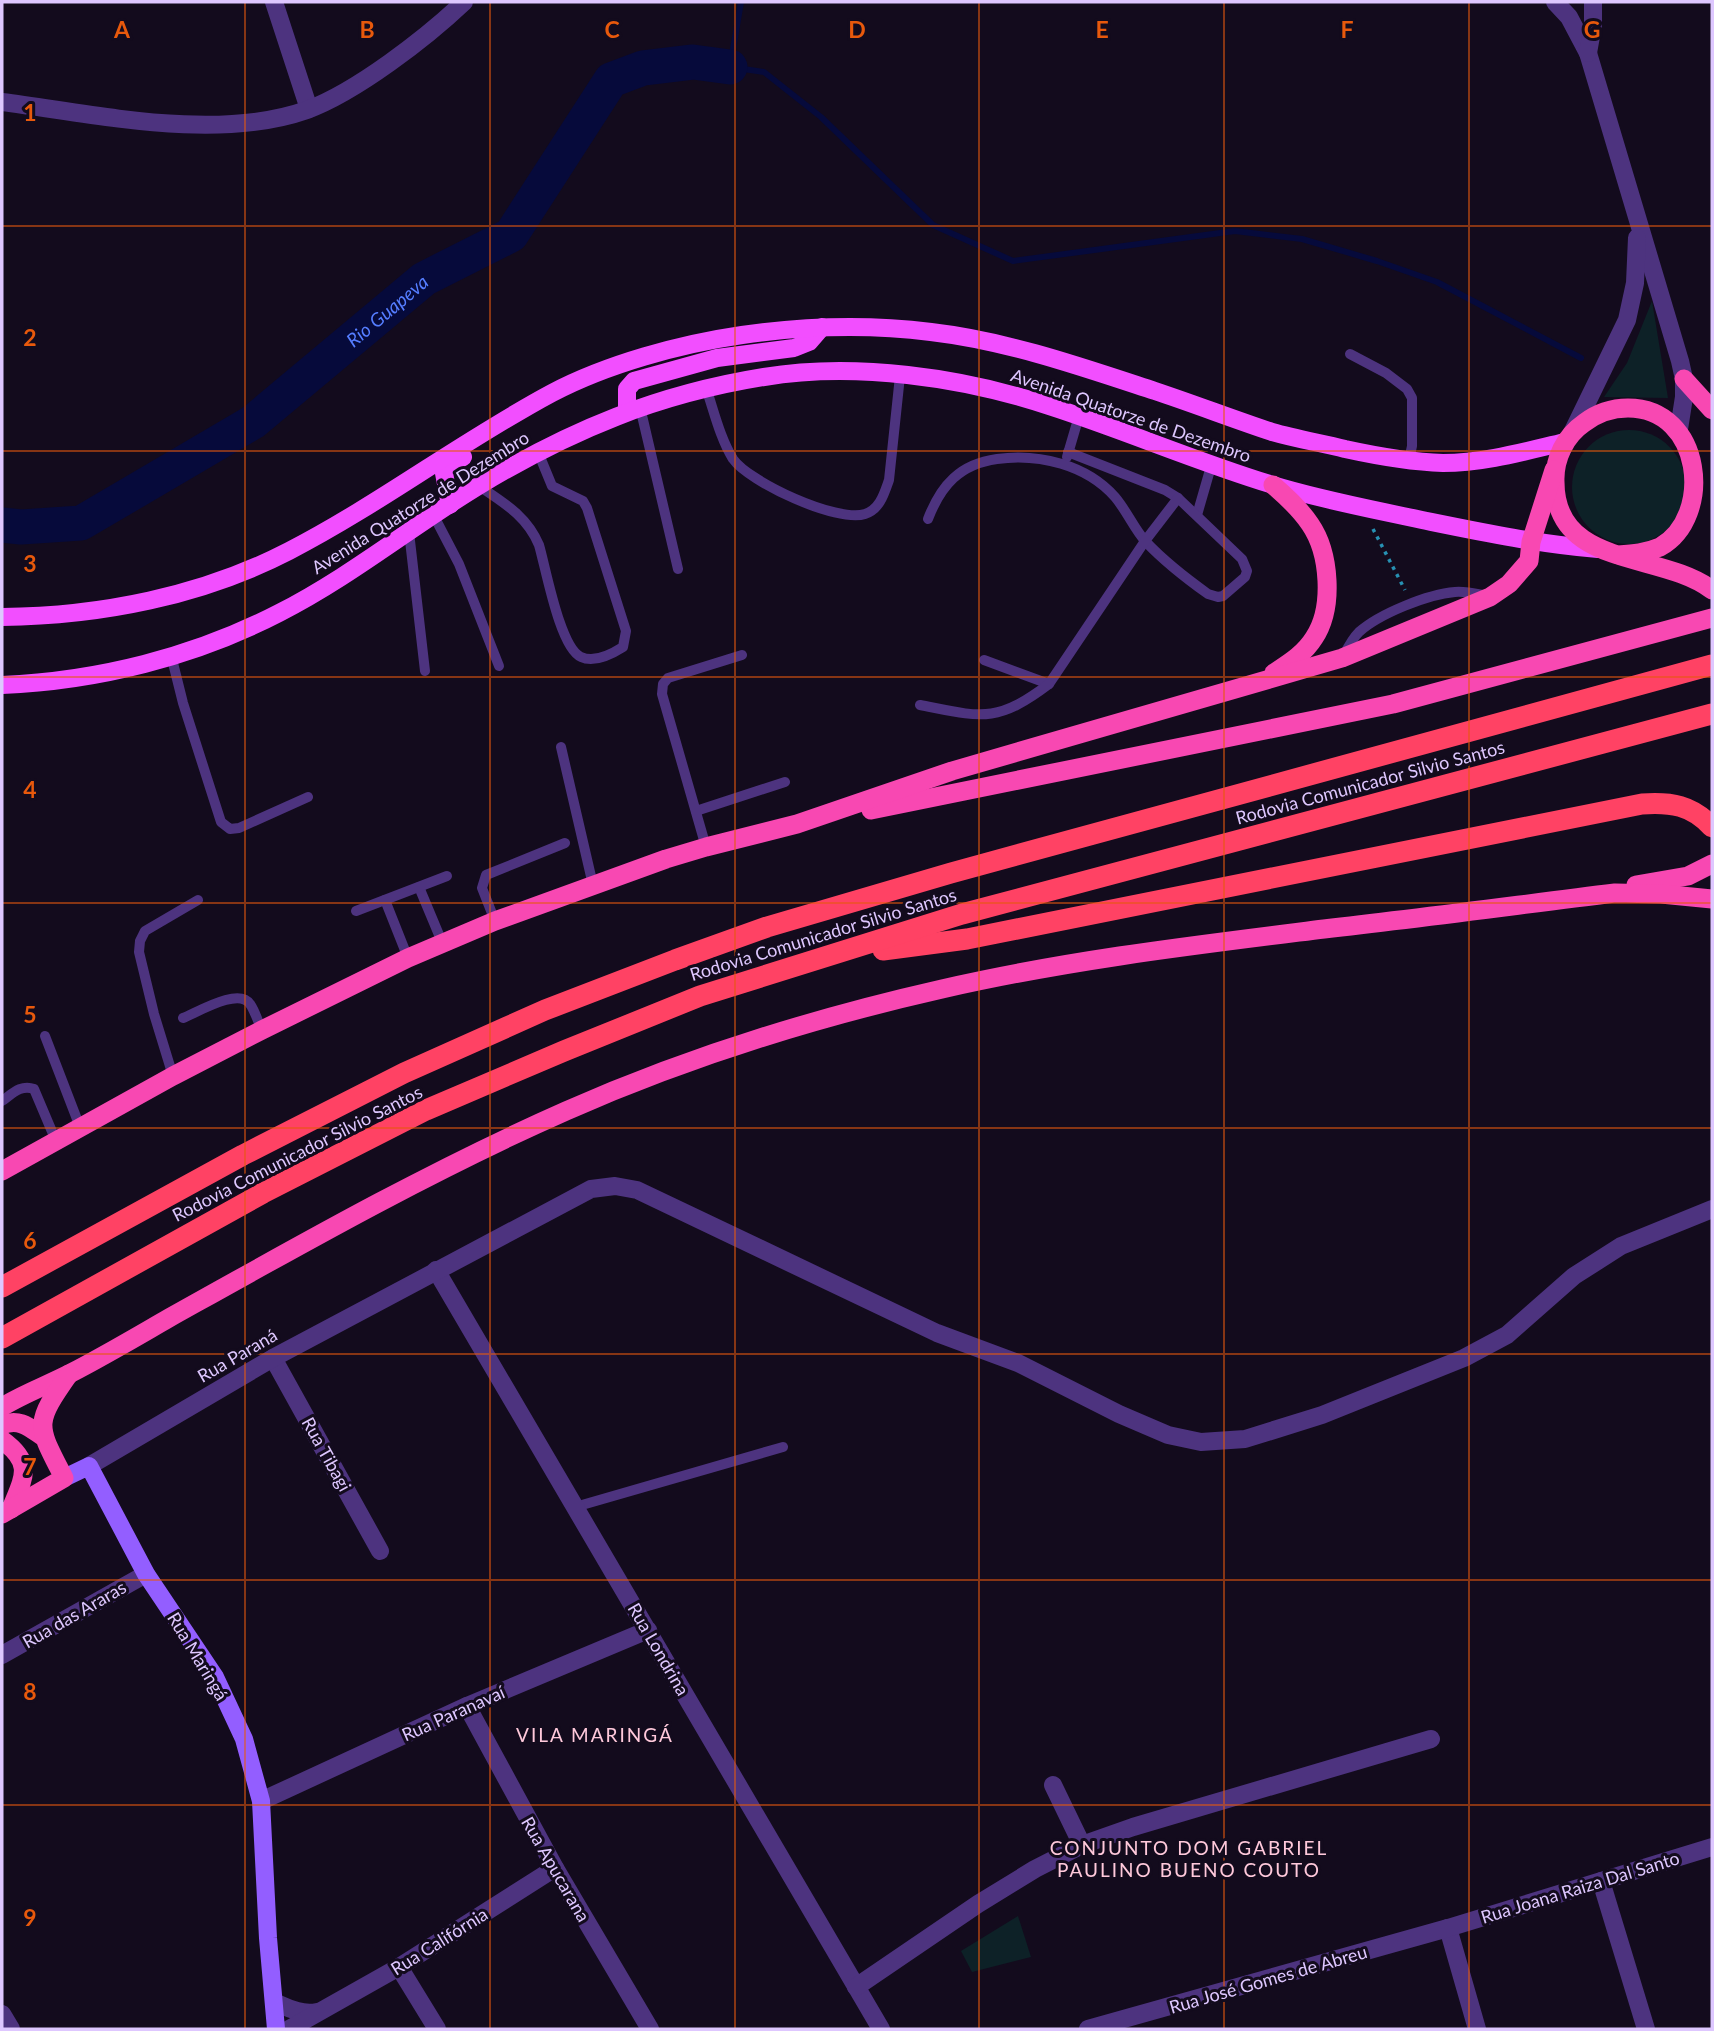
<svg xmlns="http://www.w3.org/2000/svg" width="1714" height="2031" font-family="Lato,sans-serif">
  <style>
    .green { fill: #0d2127 }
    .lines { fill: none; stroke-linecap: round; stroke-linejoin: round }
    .stream { stroke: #060a3b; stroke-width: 6 }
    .river { stroke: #060a3b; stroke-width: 35 }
    .path { stroke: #2791b3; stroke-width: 3.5; stroke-dasharray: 3.5 5; stroke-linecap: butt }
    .service { stroke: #4d337f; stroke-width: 10 }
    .minor { stroke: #4d337f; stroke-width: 18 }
    .secondary { stroke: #935eff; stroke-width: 18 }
    .primary { stroke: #f24eff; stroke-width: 18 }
    .trunk { stroke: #f848b2; stroke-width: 19 }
    .motorway { stroke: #ff4264; stroke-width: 21 }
    .grid { fill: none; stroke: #e8590c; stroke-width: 2; stroke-opacity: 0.55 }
    .labels { text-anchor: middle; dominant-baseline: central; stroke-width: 6; stroke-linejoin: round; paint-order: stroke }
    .street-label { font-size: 18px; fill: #dec7ff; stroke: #130b1d }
    .water-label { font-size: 19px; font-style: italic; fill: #557dff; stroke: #130b1d }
    .neighbourhood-label { font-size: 19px; letter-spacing: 2px; fill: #ffc9db; stroke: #130b1d }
    .grid-label { font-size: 23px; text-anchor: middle; font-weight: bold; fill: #e8590c; stroke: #130b1d; stroke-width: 6; stroke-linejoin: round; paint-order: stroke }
  </style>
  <rect width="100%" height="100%" fill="#130b1d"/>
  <g class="green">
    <polygon points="1652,301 1668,398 1604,397 1627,363"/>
    <circle cx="1629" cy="487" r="57"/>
    <polygon points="1018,1916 1031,1957 972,1972 961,1951"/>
  </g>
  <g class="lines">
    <polyline class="stream" points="741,2 730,67 764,72 821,117 933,225 1013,261 1235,231 1302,239 1377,261 1437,282 1581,358"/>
    <path class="river" id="s1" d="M 2,525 L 21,527 L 81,523 L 253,422 L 424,279 L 511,235 L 611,80 L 643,68 L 693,62 L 730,67"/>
    <polyline class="path" points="1373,529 1405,590"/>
    <g class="service">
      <polyline points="1350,354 1386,373 1407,389 1412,398 1412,446 1409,460"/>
      <path d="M 706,388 C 714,411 720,438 733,459 C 749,482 837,523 865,514 C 880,509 884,494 889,480 L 900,376"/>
      <polyline points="640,407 678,569"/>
      <polyline points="1067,457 1079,416"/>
      <path d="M 479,486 C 504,503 527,516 539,545 C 546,569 560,648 581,657 C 594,663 612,654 623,647 L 626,631 L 587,508 L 583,501 L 552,486 L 538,452"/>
      <polyline points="1197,515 1212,463"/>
      <polyline points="434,516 459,564 499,666"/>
      <path d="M 928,519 C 941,485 960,464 997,459 C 1039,453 1087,465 1115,497 C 1127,511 1134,529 1146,542 C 1164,561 1187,579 1208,594 L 1218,597 L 1223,596 L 1245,577 L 1247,571 L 1242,559 L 1178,498 L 1165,490 L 1068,452"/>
      <polyline points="409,532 425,671"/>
      <polyline points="171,655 183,703 221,822 230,829 239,828 308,797"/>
      <path d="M 1344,655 C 1348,647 1352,639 1359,632 C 1379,614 1428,594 1455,592 C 1466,591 1477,594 1488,596"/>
      <polyline points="984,660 1049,684 1145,541 1178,498"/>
      <path d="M 920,705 C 981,717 996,724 1049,684"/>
      <polyline points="561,747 593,885"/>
      <polyline points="696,811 785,782"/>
      <polyline points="706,847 662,694 663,684 668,678 742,655"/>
      <polyline points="419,887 442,942"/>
      <polyline points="385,900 408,958"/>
      <polyline points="356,911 447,876"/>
      <polyline points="495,921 482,888 486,875 565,843"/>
      <path d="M 183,1018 C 198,1012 239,987 250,1004 C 255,1011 258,1022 262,1030"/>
      <polyline points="45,1036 80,1127"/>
      <polyline points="173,1076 154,1014 139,952 140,941 145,931 198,900"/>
      <path d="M 2,1101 C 12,1094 21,1084 34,1089 L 56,1141"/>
      <polyline points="575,1507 783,1447"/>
    </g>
    <g class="minor">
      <polyline points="274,2 309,109"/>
      <polyline points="1555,2 1569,17 1588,53 1680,361 1684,379 1684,397 1679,429"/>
      <polyline points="1588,53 1593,25 1593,2"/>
      <path d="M 2,102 C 96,114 216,142 307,110 C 356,92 426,38 464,2"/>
      <polyline points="1573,431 1627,320 1635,283 1637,238"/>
      <polyline points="436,1270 881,2029"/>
      <polyline points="273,1358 380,1551"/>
      <polyline points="89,1466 273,1358 591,1189 615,1186 637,1190 937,1333 1018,1363 1119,1414 1168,1435 1201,1442 1245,1439 1322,1415 1464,1358 1507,1335 1574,1276 1621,1246 1712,1209"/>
      <polyline points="2,1655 146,1574"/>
      <polyline points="467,1706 555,1868 650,2029"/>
      <polyline points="1053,1785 1082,1845"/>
      <polyline points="261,1801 467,1706 648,1630"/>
      <polyline points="1601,1881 1646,2029"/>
      <polyline points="1448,1928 1477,2029"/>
      <polyline points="399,1967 437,2029"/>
      <polyline points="856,1987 978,1904 1035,1869 1082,1845 1133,1827 1431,1739"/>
      <path d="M 274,2002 C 288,2008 301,2015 317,2012"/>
      <polyline points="2,2014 11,2029"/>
      <polyline points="289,2029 399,1967 555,1868"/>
      <polyline points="1088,2029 1448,1928 1712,1847"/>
    </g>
    <polyline class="secondary" points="64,1478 89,1466 146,1574 215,1677 244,1739 261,1801 268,1938 276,2029"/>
    <g class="primary">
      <polyline points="627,411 627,389 634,381 717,358 794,348 809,342 822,327"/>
      <polyline points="450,505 444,473 450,464 463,457"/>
      <path d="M 2,617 C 100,616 202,596 289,551 C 380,504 462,441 552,393 C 607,364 680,344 742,335 C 804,326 868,324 931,332 C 1008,341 1082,367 1155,391 C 1194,404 1233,419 1272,432 C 1296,439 1321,443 1345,449 C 1377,456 1410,462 1443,463 C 1484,463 1526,451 1565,442"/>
      <path d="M 2,685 C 97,681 194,657 279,613 C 350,577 412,526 480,485 C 571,430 658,394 764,377 C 854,362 962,377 1049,406 C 1124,430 1197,462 1273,485 C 1322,500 1372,509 1422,520 C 1481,532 1538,544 1598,549"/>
    </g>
    <g class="trunk">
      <polyline points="1684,379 1712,410"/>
      <path d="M 1273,485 C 1287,497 1300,509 1310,524 C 1330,553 1334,608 1314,638 C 1304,654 1289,663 1274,673"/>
      <path d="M 1618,555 C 1633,554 1646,553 1660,547 C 1714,517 1703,408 1628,408 C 1611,408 1597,413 1584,423 C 1565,436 1554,459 1555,482 C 1555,569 1661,551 1712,590"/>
      <polyline points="871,810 1393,704 1712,618"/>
      <polyline points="1636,885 1688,876 1712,864"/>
      <polyline points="2,1171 173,1076 262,1030 408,958 495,921 666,859 706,847 797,824 952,771 1342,658 1490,597 1509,584 1529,561 1531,542 1554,470"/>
      <path d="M 2,1407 C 25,1393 48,1385 71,1373 C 104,1356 136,1337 169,1318 C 298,1246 430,1171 566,1111 C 686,1058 814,1018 942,989 C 1068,960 1196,945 1324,929 C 1421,918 1518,905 1615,893 L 1661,894 L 1712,899"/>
      <path d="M 2,1425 C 19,1418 29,1427 42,1436"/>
      <path d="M 2,1440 C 34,1463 24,1477 11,1509"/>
      <path d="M 2,1514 L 64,1478 C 37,1425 33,1425 69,1374"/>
    </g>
    <g class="motorway">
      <path d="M 883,950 L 967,939 L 1642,804 C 1671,802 1692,805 1712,827"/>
      <polyline points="2,1287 243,1155 404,1073 545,1010 675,960 767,927 951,873 1712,665"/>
      <polyline points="2,1338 263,1193 426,1110 564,1051 700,996 962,914 1712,714"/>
    </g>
  </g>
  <path class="grid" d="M 245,2 L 245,2029M 490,2 L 490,2029M 735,2 L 735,2029M 979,2 L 979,2029M 1224,2 L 1224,2029M 1469,2 L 1469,2029M 2,226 L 1712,226M 2,451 L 1712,451M 2,677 L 1712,677M 2,903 L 1712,903M 2,1128 L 1712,1128M 2,1354 L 1712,1354M 2,1580 L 1712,1580M 2,1805 L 1712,1805"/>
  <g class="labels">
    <g class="street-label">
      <text transform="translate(1131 415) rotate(19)">Avenida Quatorze de Dezembro</text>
      <text transform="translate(420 502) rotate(-32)">Avenida Quatorze de Dezembro</text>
      <text transform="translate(1370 782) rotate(-15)">Rodovia Comunicador Silvio Santos</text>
      <text transform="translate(823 934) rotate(-17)">Rodovia Comunicador Silvio Santos</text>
      <text transform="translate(297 1153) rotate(-27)">Rodovia Comunicador Silvio Santos</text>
      <text transform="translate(237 1355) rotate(-30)">Rua Paraná</text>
      <text transform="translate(327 1454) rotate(61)">Rua Tibagi</text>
      <text transform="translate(74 1614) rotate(-30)">Rua das Araras</text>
      <text transform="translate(659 1649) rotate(60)">Rua Londrina</text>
      <text transform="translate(198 1656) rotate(59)">Rua Maringá</text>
      <text transform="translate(453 1713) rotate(-24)">Rua Paranavaí</text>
      <text transform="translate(556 1869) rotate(60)">Rua Apucarana</text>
      <text transform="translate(1580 1887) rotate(-17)">Rua Joana Raiza Dal Santo</text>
      <text transform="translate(439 1941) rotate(-32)">Rua Califórnia</text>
      <text transform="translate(1268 1979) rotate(-16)">Rua José Gomes de Abreu</text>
    </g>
    <g class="water-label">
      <text stroke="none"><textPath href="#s1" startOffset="453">Rio Guapeva</textPath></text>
    </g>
    <g class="neighbourhood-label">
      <text x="595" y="1734">VILA MARINGÁ</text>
      <text x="1189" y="1847">CONJUNTO DOM GABRIEL<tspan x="1189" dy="22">PAULINO BUENO COUTO</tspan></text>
    </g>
  </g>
  <g class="grid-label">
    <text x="122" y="38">A</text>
    <text x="367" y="38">B</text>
    <text x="612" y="38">C</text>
    <text x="857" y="38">D</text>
    <text x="1102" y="38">E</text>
    <text x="1347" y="38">F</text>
    <text x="1592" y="38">G</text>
    <text x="30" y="121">1</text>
    <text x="30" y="346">2</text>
    <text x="30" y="572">3</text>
    <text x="30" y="798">4</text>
    <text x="30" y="1023">5</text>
    <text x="30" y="1249">6</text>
    <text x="30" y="1475">7</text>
    <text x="30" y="1700">8</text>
    <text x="30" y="1926">9</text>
  </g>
  <rect width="1714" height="2031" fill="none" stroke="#dec7ff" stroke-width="7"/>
</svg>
